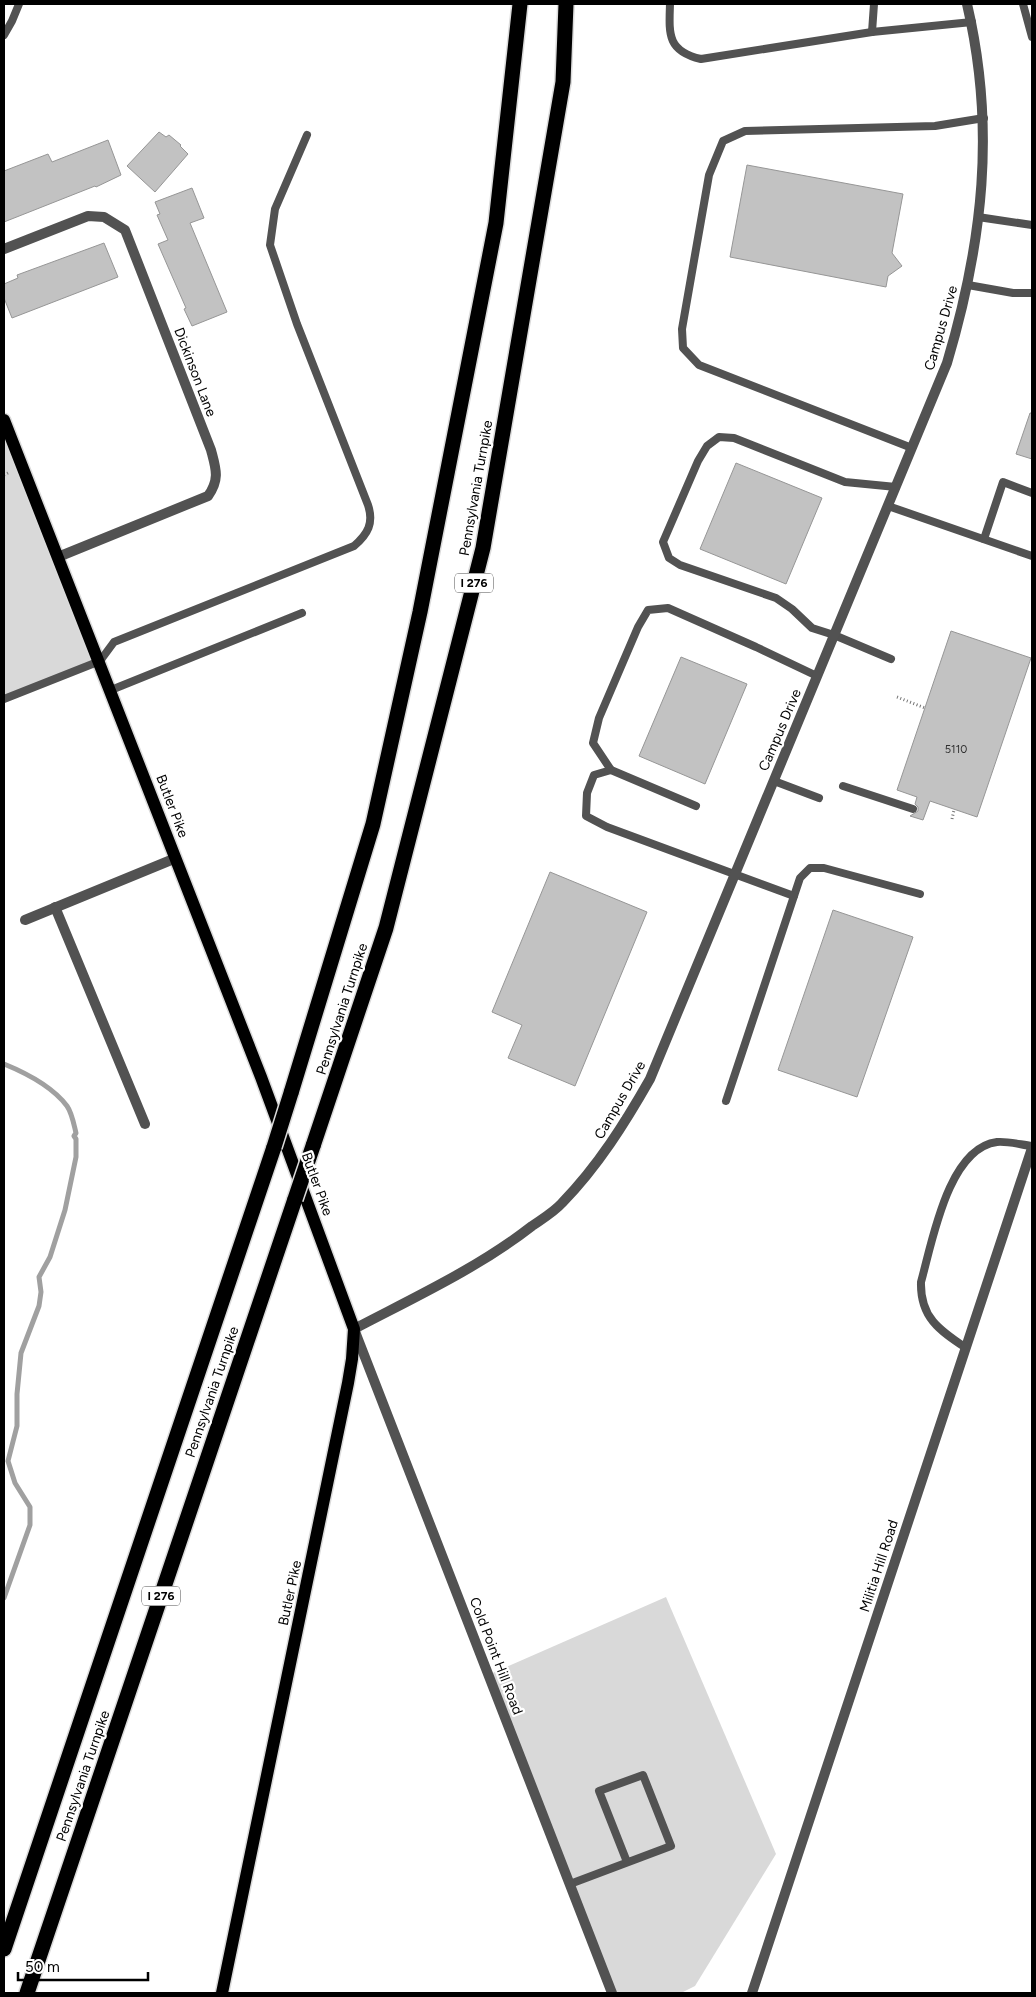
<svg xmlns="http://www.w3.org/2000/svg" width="1036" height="1997" font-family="Figtree,sans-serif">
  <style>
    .green { fill: #d9d9d9 }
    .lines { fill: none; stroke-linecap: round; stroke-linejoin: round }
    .stream { stroke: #a0a0a0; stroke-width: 5 }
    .building { fill: #c2c2c2; stroke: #969696 }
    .primary-casing { stroke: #dbdbdb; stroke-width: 15 }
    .motorway-casing { stroke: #dbdbdb; stroke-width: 18 }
    .path { stroke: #747474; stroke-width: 3; stroke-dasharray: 1 2.5; stroke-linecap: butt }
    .service { stroke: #525252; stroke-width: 8 }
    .minor { stroke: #525252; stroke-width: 10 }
    .tertiary { stroke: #525252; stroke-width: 10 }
    .primary { stroke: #000; stroke-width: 12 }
    .motorway { stroke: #000; stroke-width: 15 }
    .motorway-bridge-casing { stroke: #dbdbdb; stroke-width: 18; stroke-linecap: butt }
    .motorway-bridge { stroke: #000; stroke-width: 15 }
    .labels { text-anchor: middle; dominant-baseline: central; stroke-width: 4.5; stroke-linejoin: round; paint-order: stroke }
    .number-label { font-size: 11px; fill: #303030 }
    .shield { fill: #fff; stroke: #4c4c4c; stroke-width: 1 }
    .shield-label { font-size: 12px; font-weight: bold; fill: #000 }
    .street-label { font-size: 14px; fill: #000; stroke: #fff }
  </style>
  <rect width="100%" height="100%" fill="#fff"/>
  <g class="green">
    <polygon points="4,420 100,661 4,702"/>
    <polygon points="666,1597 776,1854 695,1986 681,1993 611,1993 488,1675"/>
  </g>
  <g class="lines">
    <path class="stream" d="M 4,1064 C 26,1073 52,1086 67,1106 C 72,1113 74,1125 76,1133 L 74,1136 L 76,1139 L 76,1157 L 65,1210 L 50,1257 L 39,1277 L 41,1292 L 39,1306 L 21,1353 L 17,1394 L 17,1426 L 8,1461 L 15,1483 L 30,1507 L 30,1525 L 4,1598"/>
  </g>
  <g class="building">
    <polygon points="159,132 166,137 169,135 181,145 180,146 188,154 155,192 127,166"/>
    <polygon points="108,140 121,175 96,187 95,186 4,222 4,171 48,154 52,162"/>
    <polygon points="747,165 903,194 892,253 902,266 888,276 886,287 730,257"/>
    <polygon points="192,188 204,218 190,223 227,312 192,326 184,309 186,308 158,244 168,240 157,215 160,214 155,202"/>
    <polygon points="104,243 118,277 12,318 4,298 4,284 18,278 17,275"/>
    <polygon points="1030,413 1032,413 1032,459 1016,454"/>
    <polygon points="736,463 822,498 786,584 700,549"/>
    <polygon points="951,631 1031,658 977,817 930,801 923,820 910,816 918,811 918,807 915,804 917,797 897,790"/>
    <polygon points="681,657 747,684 705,784 639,756"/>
    <polygon points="550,872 647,912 575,1086 508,1058 522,1025 492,1012"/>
    <polygon points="833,910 913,937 857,1097 778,1070"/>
  </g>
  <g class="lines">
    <g class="primary-casing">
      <polyline id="primary" points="4,420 261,1077 354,1329 352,1359 348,1383 222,1993"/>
    </g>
    <g class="motorway-casing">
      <g id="motorway">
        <polyline points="291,1093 373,824 420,612 496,223 520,4"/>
        <polyline points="313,1146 386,928 483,548 563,82 566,4"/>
        <polyline points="4,1949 274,1147"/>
        <polyline points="27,1993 295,1199"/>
      </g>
    </g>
    <g class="path">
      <polyline points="4,475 10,472"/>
      <polyline points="897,697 925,708"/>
      <polyline points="952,819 954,810"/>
    </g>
    <g class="service">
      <path d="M 670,4 C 669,34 667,51 701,59 L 872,32 L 972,22"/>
      <polyline points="1023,4 1032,37"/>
      <polyline points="872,32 874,4"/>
      <polyline points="4,35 12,21 19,4"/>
      <polyline points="978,217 1032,225"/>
      <polyline points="968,285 1013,293 1032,293"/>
      <polyline points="912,448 699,365 683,348 682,329 709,175 723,141 745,131 935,126 984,118"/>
      <polyline points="888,506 1032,556"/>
      <polyline points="984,539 1003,482 1032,493"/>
      <polyline points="891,659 834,635 812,628 792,609 776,598 680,565 669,558 663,542 698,461 707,446 719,437 734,438 845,482 896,487"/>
      <polyline points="111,690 302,613"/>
      <path d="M 4,699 L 100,661 L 114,642 L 354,546 C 368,534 374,523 368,505 L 297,324 L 270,245 L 275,209 L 307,135"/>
      <polyline points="611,770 696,806"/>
      <polyline points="774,781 819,798"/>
      <polyline points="843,786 913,809"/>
      <polyline points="794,896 800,878 810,868 824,868 920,894"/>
      <polyline points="726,1101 794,896 607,827 586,816 587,793 594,775 611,770 593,743 599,718 638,627 648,610 668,608 756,647 817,676"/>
      <path d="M 966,1348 C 939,1330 920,1317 921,1282 C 932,1243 948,1148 997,1142 C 1008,1141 1022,1145 1032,1146"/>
      <polyline points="570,1884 671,1846 643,1775 599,1791 627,1862"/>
    </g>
    <g class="minor">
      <path d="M 4,249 L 88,216 L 104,217 L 125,230 L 211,450 C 216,469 220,479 208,496 L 58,557"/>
      <polyline points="55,907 145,1124"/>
      <polyline points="25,920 176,858"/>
      <path d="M 612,1993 L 354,1329 C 415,1297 478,1268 532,1226 C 542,1219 554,1212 562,1203 C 598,1166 625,1123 650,1079 L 947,363 C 983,242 996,128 967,4"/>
    </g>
    <polyline class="tertiary" points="752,1993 1032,1148"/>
    <use href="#primary" class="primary"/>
    <use href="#motorway" class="motorway"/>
    <g class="motorway-bridge-casing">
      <g id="motorway-bridge">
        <polyline points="274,1147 291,1093"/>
        <polyline points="295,1199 313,1146"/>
      </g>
    </g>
    <use href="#motorway-bridge" class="motorway-bridge"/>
  </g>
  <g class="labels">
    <g class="number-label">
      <text x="956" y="749">5110</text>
    </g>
    <g class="shield">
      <rect x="455" y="573.5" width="38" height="19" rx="4"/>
      <rect x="142" y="1586.5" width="38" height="19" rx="4"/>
    </g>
    <g class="shield-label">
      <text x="474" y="583">I 276</text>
      <text x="161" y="1596">I 276</text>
    </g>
    <g class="street-label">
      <text transform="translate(941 328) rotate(-74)">Campus Drive</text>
      <text transform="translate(195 372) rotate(69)">Dickinson Lane</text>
      <text transform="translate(476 488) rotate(-80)">Pennsylvania Turnpike</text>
      <text transform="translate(780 730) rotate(-67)">Campus Drive</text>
      <text transform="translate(172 806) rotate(69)">Butler Pike</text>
      <text transform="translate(342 1009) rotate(-72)">Pennsylvania Turnpike</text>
      <text transform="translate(620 1100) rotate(-60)">Campus Drive</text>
      <text transform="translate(317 1184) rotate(70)">Butler Pike</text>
      <text transform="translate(212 1392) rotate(-71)">Pennsylvania Turnpike</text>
      <text transform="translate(879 1566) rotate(-72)">Militia Hill Road</text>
      <text transform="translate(290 1593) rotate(-78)">Butler Pike</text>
      <text transform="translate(496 1656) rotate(69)">Cold Point Hill Road</text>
      <text transform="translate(83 1776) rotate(-71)">Pennsylvania Turnpike</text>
    </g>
  </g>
  <rect width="1036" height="1997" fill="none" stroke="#000000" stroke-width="10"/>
  <path d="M18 1972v8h130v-8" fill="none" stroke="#000000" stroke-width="2.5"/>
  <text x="25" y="1972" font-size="15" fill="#000000" stroke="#ffffff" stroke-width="4" paint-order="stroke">50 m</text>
</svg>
